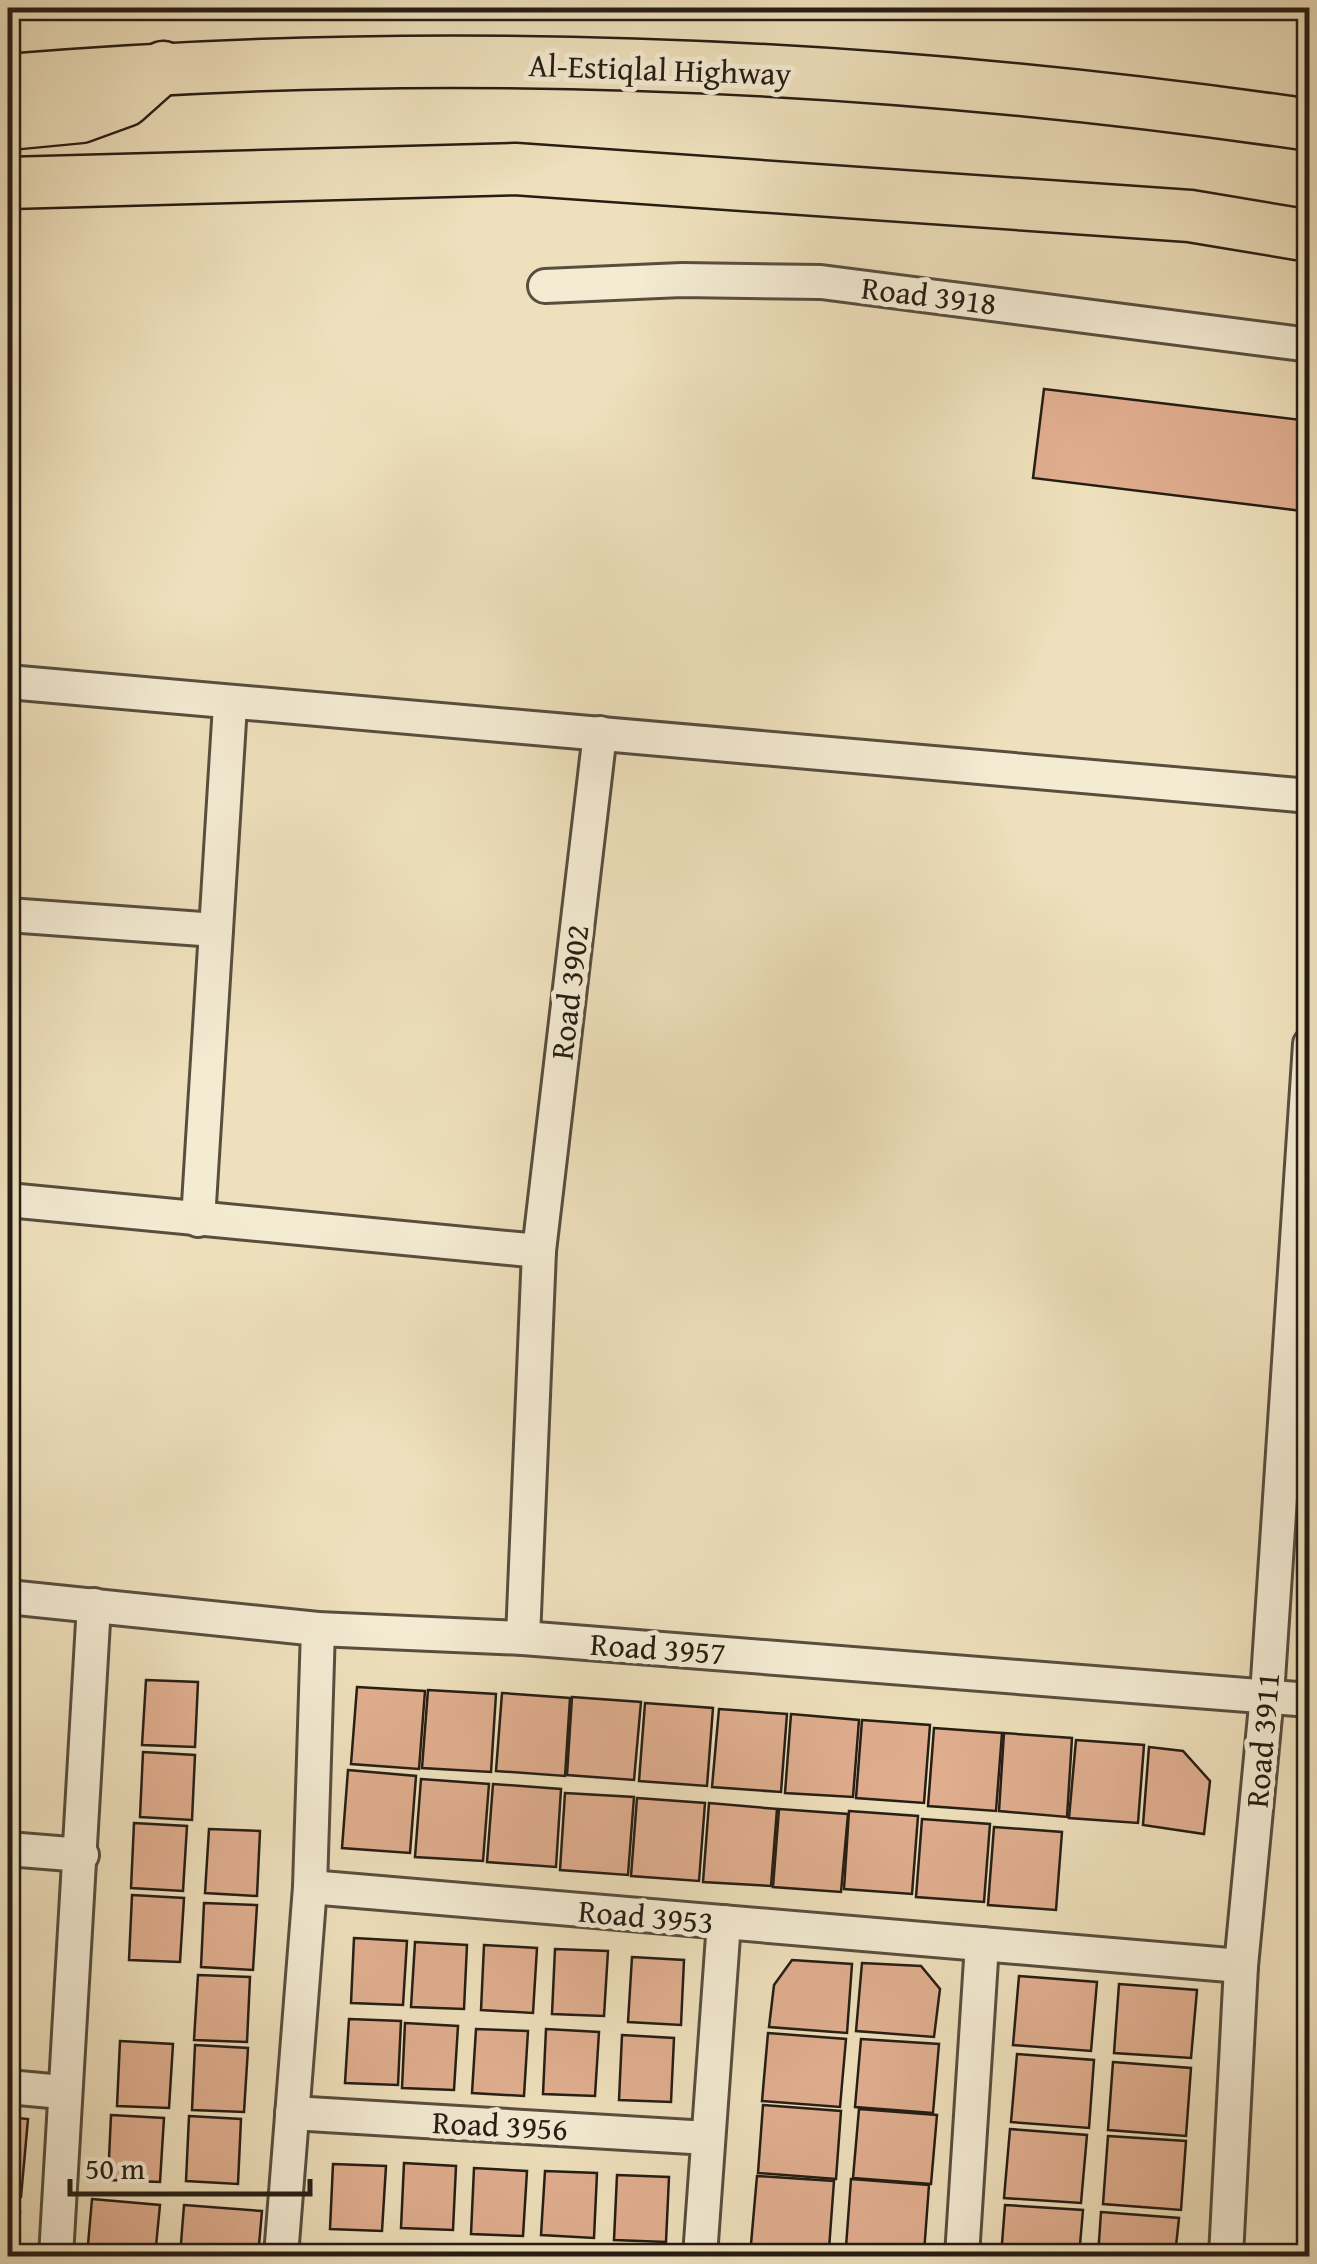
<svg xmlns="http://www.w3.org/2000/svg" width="1317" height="2264" font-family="'Gentium Book Plus',serif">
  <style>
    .building { fill: #e0ae8f; stroke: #261d14; stroke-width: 2.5 }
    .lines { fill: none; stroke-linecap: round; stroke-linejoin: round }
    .minor-casing { stroke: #584e3e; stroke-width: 38 }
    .primary-casing { stroke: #261d14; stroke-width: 55 }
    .minor { stroke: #f4ebd3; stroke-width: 32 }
    .primary { stroke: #eee0bc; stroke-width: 50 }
    .labels { text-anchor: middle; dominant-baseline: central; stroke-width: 10; stroke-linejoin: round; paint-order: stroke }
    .street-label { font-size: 32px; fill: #261d14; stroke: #f4ebd3 }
  </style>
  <rect width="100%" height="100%" fill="#eee0bc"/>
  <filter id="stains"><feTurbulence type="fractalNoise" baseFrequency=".002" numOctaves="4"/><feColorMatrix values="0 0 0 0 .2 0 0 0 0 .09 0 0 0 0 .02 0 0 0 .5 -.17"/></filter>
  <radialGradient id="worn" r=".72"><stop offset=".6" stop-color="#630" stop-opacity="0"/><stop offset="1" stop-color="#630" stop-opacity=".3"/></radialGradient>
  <g class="building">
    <polygon points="1044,389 1310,421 1310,512 1033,478"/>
    <polygon points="146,1680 198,1682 195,1747 142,1745"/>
    <polygon points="357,1687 425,1691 419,1769 351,1764"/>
    <polygon points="428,1690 496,1694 491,1772 422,1768"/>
    <polygon points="502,1693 570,1698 565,1776 496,1771"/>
    <polygon points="572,1697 641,1702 634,1780 567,1775"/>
    <polygon points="645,1703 713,1708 707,1786 639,1781"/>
    <polygon points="719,1709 787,1714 781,1792 712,1787"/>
    <polygon points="791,1714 859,1720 853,1797 785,1793"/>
    <polygon points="862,1720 930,1725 924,1803 856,1798"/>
    <polygon points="934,1728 1002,1733 996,1811 928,1806"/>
    <polygon points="1004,1733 1072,1738 1067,1817 999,1811"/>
    <polygon points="1076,1740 1144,1745 1138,1823 1069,1818"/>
    <polygon points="1149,1747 1183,1751 1210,1781 1204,1834 1143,1825"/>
    <polygon points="143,1752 195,1755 192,1820 140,1817"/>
    <polygon points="348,1770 416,1776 410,1853 342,1848"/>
    <polygon points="421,1779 489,1784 483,1861 415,1857"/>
    <polygon points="493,1784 561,1789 556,1867 487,1862"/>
    <polygon points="565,1793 634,1797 628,1875 560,1870"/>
    <polygon points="637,1798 705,1803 699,1881 631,1876"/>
    <polygon points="709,1803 777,1809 771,1886 703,1882"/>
    <polygon points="779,1809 848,1814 841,1892 773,1887"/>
    <polygon points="849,1811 918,1816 912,1894 844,1889"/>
    <polygon points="922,1819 990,1824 984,1902 916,1897"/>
    <polygon points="134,1823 187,1826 183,1891 131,1888"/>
    <polygon points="994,1827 1062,1832 1056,1910 988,1905"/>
    <polygon points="209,1829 260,1831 257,1896 205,1893"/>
    <polygon points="132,1895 184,1898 180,1962 129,1960"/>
    <polygon points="204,1903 257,1905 253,1970 201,1967"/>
    <polygon points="354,1938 407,1941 403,2005 351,2003"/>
    <polygon points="415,1942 467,1945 464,2009 411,2007"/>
    <polygon points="484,1945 537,1948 533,2013 481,2010"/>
    <polygon points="555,1949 608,1951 604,2016 552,2014"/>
    <polygon points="632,1957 684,1960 681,2025 628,2022"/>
    <polygon points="792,1960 852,1964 847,2033 769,2027 774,1985"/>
    <polygon points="862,1963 921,1966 940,1989 934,2037 856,2031"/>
    <polygon points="198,1975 250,1977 247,2042 194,2040"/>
    <polygon points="1019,1976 1097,1982 1091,2051 1013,2045"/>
    <polygon points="1119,1984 1197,1990 1191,2058 1114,2053"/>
    <polygon points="349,2019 401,2021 398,2085 345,2083"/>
    <polygon points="405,2023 458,2026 454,2090 402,2088"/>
    <polygon points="476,2029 528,2031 524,2096 472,2093"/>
    <polygon points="546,2029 599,2032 595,2096 543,2094"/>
    <polygon points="768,2033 846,2039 840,2107 762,2101"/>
    <polygon points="622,2035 674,2038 671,2102 619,2100"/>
    <polygon points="861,2039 939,2044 933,2113 855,2107"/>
    <polygon points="120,2041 173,2044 169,2108 117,2106"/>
    <polygon points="195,2045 248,2048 244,2112 192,2110"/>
    <polygon points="1017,2054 1094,2060 1089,2128 1011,2122"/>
    <polygon points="1113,2062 1191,2068 1186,2136 1108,2130"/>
    <polygon points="763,2105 841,2111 836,2179 758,2173"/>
    <polygon points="859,2109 937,2115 931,2184 853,2178"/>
    <polygon points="111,2115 164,2118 160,2182 108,2180"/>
    <polygon points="189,2116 241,2119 238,2184 186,2181"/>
    <polygon points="8,2117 28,2119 21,2197 8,2196"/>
    <polygon points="1010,2129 1087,2135 1081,2203 1004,2198"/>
    <polygon points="1108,2136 1186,2141 1181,2210 1103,2204"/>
    <polygon points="404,2163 456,2166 453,2230 401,2228"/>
    <polygon points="333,2164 386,2166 382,2231 330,2229"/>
    <polygon points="474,2168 527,2171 523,2236 471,2234"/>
    <polygon points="545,2171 597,2173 594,2238 541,2235"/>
    <polygon points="617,2175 669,2177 666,2242 614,2240"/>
    <polygon points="757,2176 834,2181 829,2249 751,2244"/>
    <polygon points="851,2179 929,2185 924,2253 846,2247"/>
    <polygon points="92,2199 160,2205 155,2256 87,2256"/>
    <polygon points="184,2205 262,2211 258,2256 180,2256"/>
    <polygon points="1005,2205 1083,2210 1079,2256 1001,2256"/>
    <polygon points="8,2211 20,2212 16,2256 8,2256"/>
    <polygon points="1101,2212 1179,2218 1175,2256 1098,2256"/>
    <polygon points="329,2245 381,2247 381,2256 329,2256"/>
    <polygon points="845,2249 923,2255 922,2256 844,2256"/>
    <polygon points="399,2250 451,2253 451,2256 398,2256"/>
    <polygon points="748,2251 823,2256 748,2256"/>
  </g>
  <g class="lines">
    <g class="minor-casing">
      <g id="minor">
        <polyline points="545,286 682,280 821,282 1310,345"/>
        <polyline points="8,682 1310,796"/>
        <polyline points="8,915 216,930"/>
        <polyline points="8,1200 539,1251"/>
        <polyline points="198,1220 230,705"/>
        <polyline points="8,1597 318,1629 523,1638 1310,1700"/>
        <polyline points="523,1638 539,1251 600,733"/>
        <polyline points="8,1849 82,1855"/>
        <polyline points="310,1887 1241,1966"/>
        <polyline points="8,2087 62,2092"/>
        <polyline points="292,2113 708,2138"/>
        <polyline points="56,2256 94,1605"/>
        <polyline points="281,2256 310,1887 318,1629"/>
        <polyline points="700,2256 724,1922"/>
        <polyline points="962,2256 982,1944"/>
        <polyline points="1226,2256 1241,1966 1267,1695 1310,1044"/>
      </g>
    </g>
    <g class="primary-casing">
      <g id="primary">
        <path d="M 8,80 C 440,44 881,63 1310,125"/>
        <polyline points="8,124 81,117 125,101 163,67"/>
        <polyline points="8,183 515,169 1190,216 1310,236"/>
      </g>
    </g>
    <use href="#minor" class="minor"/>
    <use href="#primary" class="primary"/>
  </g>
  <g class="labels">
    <g class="street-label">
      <text transform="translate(660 69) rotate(2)">Al-Estiqlal Highway</text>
      <text transform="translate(929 295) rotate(7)">Road 3918</text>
      <text transform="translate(569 992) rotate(-83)">Road 3902</text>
      <text transform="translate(658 1648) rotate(4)">Road 3957</text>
      <text transform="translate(1262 1740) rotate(-85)">Road 3911</text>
      <text transform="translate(646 1916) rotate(5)">Road 3953</text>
      <text transform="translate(500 2125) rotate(3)">Road 3956</text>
    </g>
  </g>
  <rect width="1317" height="2264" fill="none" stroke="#eee0bc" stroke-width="40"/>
  <rect x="10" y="10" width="1297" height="2244" fill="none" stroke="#261d14" stroke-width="5"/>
  <rect x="20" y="20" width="1277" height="2224" fill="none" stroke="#261d14" stroke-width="2.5"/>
  <path d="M70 2179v15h240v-15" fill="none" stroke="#261d14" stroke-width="5"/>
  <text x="85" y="2179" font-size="30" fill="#261d14" stroke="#f4ebd3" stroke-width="8" paint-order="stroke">50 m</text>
  <rect width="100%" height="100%" filter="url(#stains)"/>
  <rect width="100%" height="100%" fill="url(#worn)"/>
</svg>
